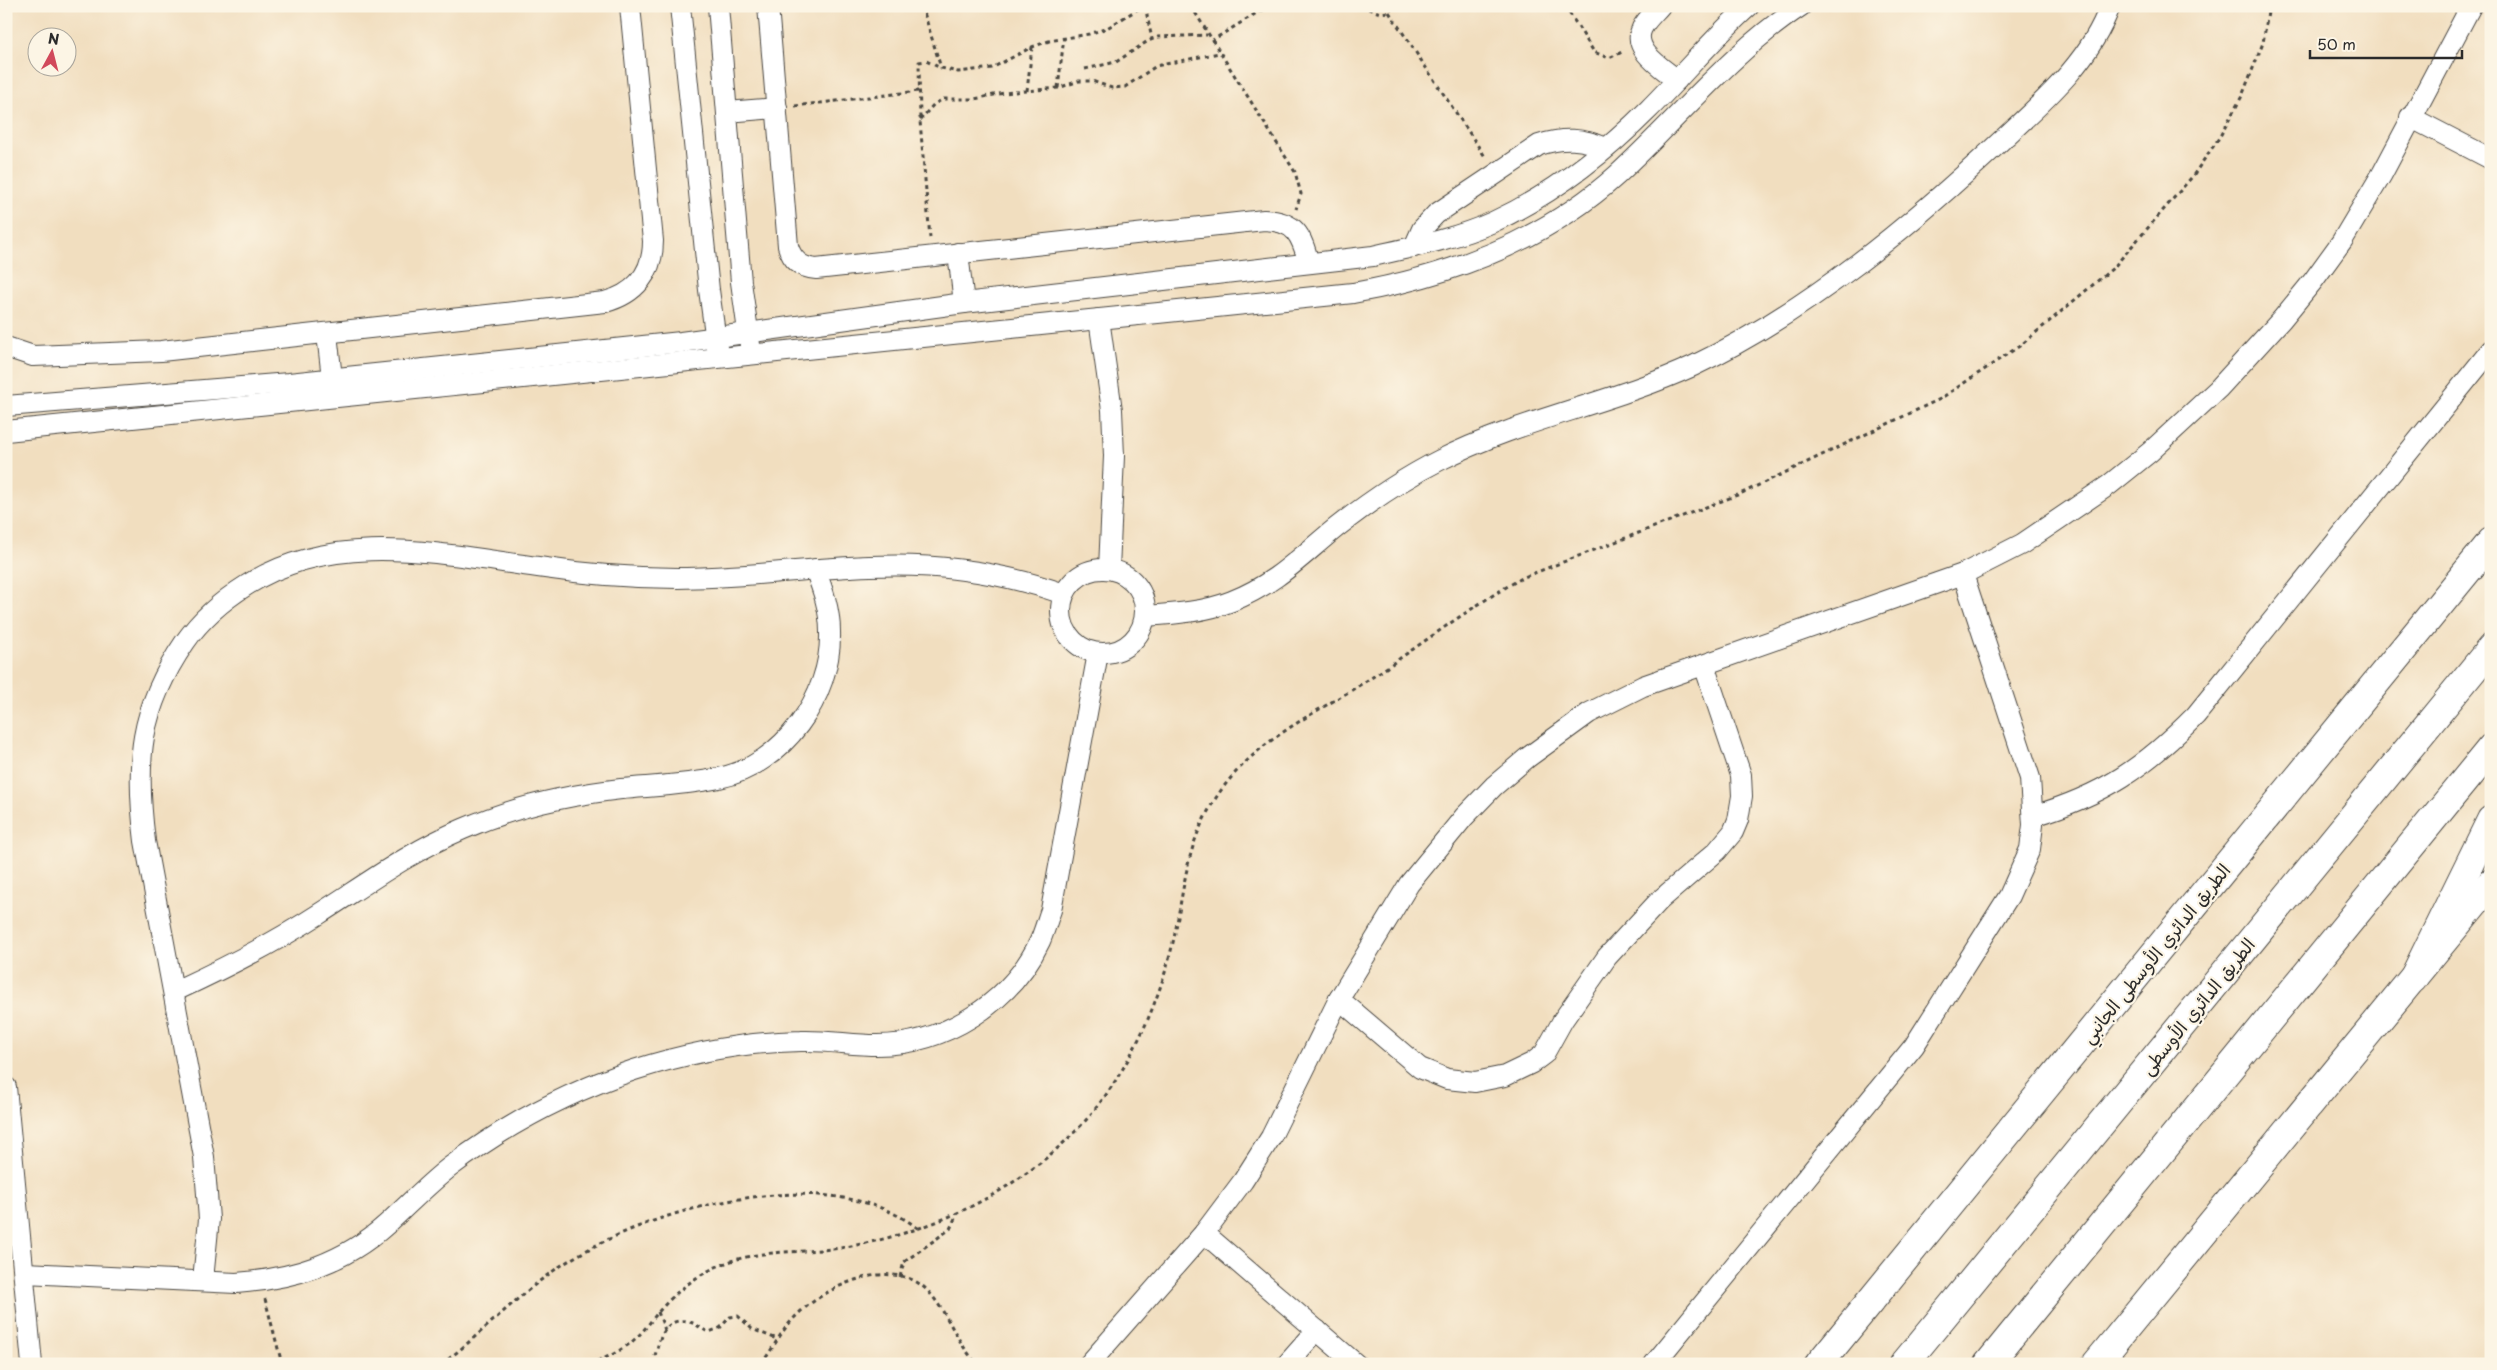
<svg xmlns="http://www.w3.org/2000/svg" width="2497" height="1370" font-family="'Playpen Sans','Playpen Sans Arabic',sans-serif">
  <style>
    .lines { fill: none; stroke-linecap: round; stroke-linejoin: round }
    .minor-casing { stroke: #494641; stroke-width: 22 }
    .trunk-casing { stroke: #494641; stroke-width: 30 }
    .motorway-casing { stroke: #494641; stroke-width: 30 }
    .path { stroke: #494641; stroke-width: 3; stroke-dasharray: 4 4; stroke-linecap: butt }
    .minor { stroke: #fff; stroke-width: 20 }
    .trunk { stroke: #fff; stroke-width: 28 }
    .motorway { stroke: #fff; stroke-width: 28 }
    .labels { text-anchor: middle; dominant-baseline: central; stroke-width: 4.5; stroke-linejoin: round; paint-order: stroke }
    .street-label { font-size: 18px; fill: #2b2b2b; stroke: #fcf5e5 }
  </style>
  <rect width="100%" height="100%" fill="#fcf5e5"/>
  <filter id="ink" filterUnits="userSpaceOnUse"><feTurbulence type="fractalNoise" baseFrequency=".02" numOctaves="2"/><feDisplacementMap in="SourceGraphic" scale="10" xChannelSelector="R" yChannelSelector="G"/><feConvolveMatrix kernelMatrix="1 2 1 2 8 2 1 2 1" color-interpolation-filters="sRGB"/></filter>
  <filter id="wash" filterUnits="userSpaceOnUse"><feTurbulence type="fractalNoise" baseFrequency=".0096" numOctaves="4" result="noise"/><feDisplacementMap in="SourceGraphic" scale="20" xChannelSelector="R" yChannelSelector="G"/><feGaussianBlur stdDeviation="1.12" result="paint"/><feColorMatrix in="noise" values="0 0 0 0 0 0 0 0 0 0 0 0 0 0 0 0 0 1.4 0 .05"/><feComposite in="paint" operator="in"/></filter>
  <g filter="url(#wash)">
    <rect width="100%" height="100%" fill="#f1debf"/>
  </g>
  <g filter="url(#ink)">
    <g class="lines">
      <g class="minor-casing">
        <g id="minor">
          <polyline points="680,6 709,290 717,348"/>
          <polyline points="718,6 741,282 750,345"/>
          <path d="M 768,6 L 788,246 C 792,260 801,268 816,269 L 1264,220 C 1296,221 1301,235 1309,263"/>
          <path d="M 1660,6 C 1654,13 1646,20 1642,28 C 1631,50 1663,68 1677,80"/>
          <polyline points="727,112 777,108"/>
          <polyline points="2410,117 2491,159"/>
          <path d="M 1414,247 L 1422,229 L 1436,214 L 1539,145 C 1563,137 1583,138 1606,148"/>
          <polyline points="958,253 964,303"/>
          <polyline points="1099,319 1112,410 1114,456 1109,569"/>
          <polyline points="327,334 332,378"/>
          <path d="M 6,347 L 33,356 L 161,351 L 605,302 C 635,294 653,273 653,241 L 630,6"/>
          <path d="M 6,406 L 289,383 L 681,342 L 964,303 L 1373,256 C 1413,247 1455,239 1493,222 C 1551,195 1603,155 1649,109 C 1683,75 1713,38 1749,6"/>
          <path d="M 6,431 L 1353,293 C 1449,276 1544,241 1617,175 C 1678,119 1731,52 1801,6"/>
          <circle cx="1103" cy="611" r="42"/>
          <path d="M 1146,616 C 1174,614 1205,612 1232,601 C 1277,583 1301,556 1337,527 C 1369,502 1404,478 1440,460 C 1521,419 1610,404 1693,366 C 1806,313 1914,223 2004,138 C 2045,100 2091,60 2110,6"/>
          <path d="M 2033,816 C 2104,795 2145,767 2196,715 L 2491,350"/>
          <path d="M 175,991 C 225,968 273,944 319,914 C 366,884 411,851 463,829 C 511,808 568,795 621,789 C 653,786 687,785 719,778 C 783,765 832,696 830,632 C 830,610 823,590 815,569"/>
          <polyline points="1339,999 1420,1068 1447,1079 1475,1082 1505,1076 1532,1063 1544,1054 1563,1020 1607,957 1659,901 1717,851 1733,832 1738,820 1742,796 1741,775 1704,665"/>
          <polyline points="6,1087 32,1364"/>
          <polyline points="1204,1233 1356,1364"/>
          <path d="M 25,1273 L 236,1283 C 293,1279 344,1263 387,1224 C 408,1205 428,1184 450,1167 C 506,1125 568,1092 634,1070 C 687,1053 745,1042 801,1041 C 826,1040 852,1045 877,1045 C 944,1045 1011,1003 1040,941 C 1044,932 1047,921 1051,910 L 1098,653"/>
          <path d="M 203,1280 L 209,1219 L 204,1157 L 145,841 C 135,762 139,709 185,642 C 201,619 223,600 247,585 C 335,529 440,554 538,567 C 584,574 631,578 678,578 C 742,578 806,568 870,566 C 936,563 1002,572 1064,594"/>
          <polyline points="1089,1364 1204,1233 1243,1181 1271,1137 1339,999 1409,884 1464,817 1494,786 1527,758 1589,713 1643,686 1963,574 2022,544 2109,485 2150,452 2218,389 2282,319 2313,281 2342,241 2382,174 2471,6"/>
          <polyline points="1287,1364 1317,1330"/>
          <polyline points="1654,1364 1914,1046 2009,896 2030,849 2033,825 2030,778 1963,574"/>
        </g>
      </g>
      <g class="trunk-casing">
        <g id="trunk">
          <polyline points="1819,1364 2491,542"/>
          <polyline points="2096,1364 2491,883"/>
        </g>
      </g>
      <g class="motorway-casing">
        <g id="motorway">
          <polyline points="2413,979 2491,820"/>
          <polyline points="1904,1364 2491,648"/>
          <polyline points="1988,1364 2491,748"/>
        </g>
      </g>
      <g class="path">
        <polyline points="922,6 941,68"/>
        <polyline points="1145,6 1152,39"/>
        <polyline points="1191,6 1295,172 1301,194 1296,209"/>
        <polyline points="1361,6 1380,13 1389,12 1392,6"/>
        <polyline points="1565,6 1594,52 1609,58 1622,52"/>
        <polyline points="1389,12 1486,158"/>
        <polyline points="1211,41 1268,6"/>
        <polyline points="1085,69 1116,62 1148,41 1158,37 1207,35"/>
        <polyline points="1058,88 1064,37"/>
        <polyline points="1027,91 1032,47"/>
        <polyline points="795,106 919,91"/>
        <polyline points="920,120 934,104 944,99 974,99 1004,93 1058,88 1079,81 1092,81 1112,88 1125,87 1156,66 1219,53"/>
        <polyline points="930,238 920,121 919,62 926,61 941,68 958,72 992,68 1032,47 1049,41 1089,34 1107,28 1143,6"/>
        <polyline points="900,1277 904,1262 950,1229 957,1214"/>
        <polyline points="265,1299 282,1364"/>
        <polyline points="658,1312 665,1330"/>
        <path d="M 442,1364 C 483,1333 518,1294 562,1265 C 650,1207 828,1159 919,1229"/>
        <path d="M 590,1364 C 606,1358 622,1351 635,1339 C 645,1330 652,1319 661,1309 C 677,1291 696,1276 718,1266 C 760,1248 797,1254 840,1248 C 933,1233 1022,1191 1086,1120 C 1130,1070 1162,998 1175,933 C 1183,894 1186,855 1204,819 C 1241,743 1311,718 1377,674 C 1426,641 1473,605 1524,577 L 1740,494 L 1940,399 L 2021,345 L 2113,268 L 2192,177 L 2219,138 L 2242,96 L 2263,43 L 2269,6"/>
        <path d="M 653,1364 C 658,1344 664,1310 695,1324 C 700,1327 703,1330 709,1332 L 720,1328 L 730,1317 L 738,1316 L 752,1329 L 777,1339"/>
        <path d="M 761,1364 C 773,1349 781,1331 795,1317 C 824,1287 892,1254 928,1291 C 948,1313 955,1340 977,1364"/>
      </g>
      <use href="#minor" class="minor"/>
      <use href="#trunk" class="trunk"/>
      <use href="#motorway" class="motorway"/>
    </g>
  </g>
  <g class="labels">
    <g class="street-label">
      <text transform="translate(2155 953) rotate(-51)">الطريق الدائري الأوسطى الجانبي</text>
      <text transform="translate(2197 1006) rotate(-51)">الطريق الدائري الأوسطى</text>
    </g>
  </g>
  <rect width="2497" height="1370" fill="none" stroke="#fcf5e5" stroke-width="25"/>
  <g transform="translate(52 52) rotate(7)"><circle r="24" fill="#fcf5e5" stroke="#a8a49b"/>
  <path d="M0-4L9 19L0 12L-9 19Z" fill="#d1495b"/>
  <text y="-8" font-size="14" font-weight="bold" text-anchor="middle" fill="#2b2b2b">N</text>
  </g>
  <path d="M2310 50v8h152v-8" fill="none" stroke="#2b2b2b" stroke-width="2.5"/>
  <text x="2317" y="50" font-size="15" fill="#2b2b2b" stroke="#fcf5e5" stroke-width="4" paint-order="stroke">50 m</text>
</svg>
